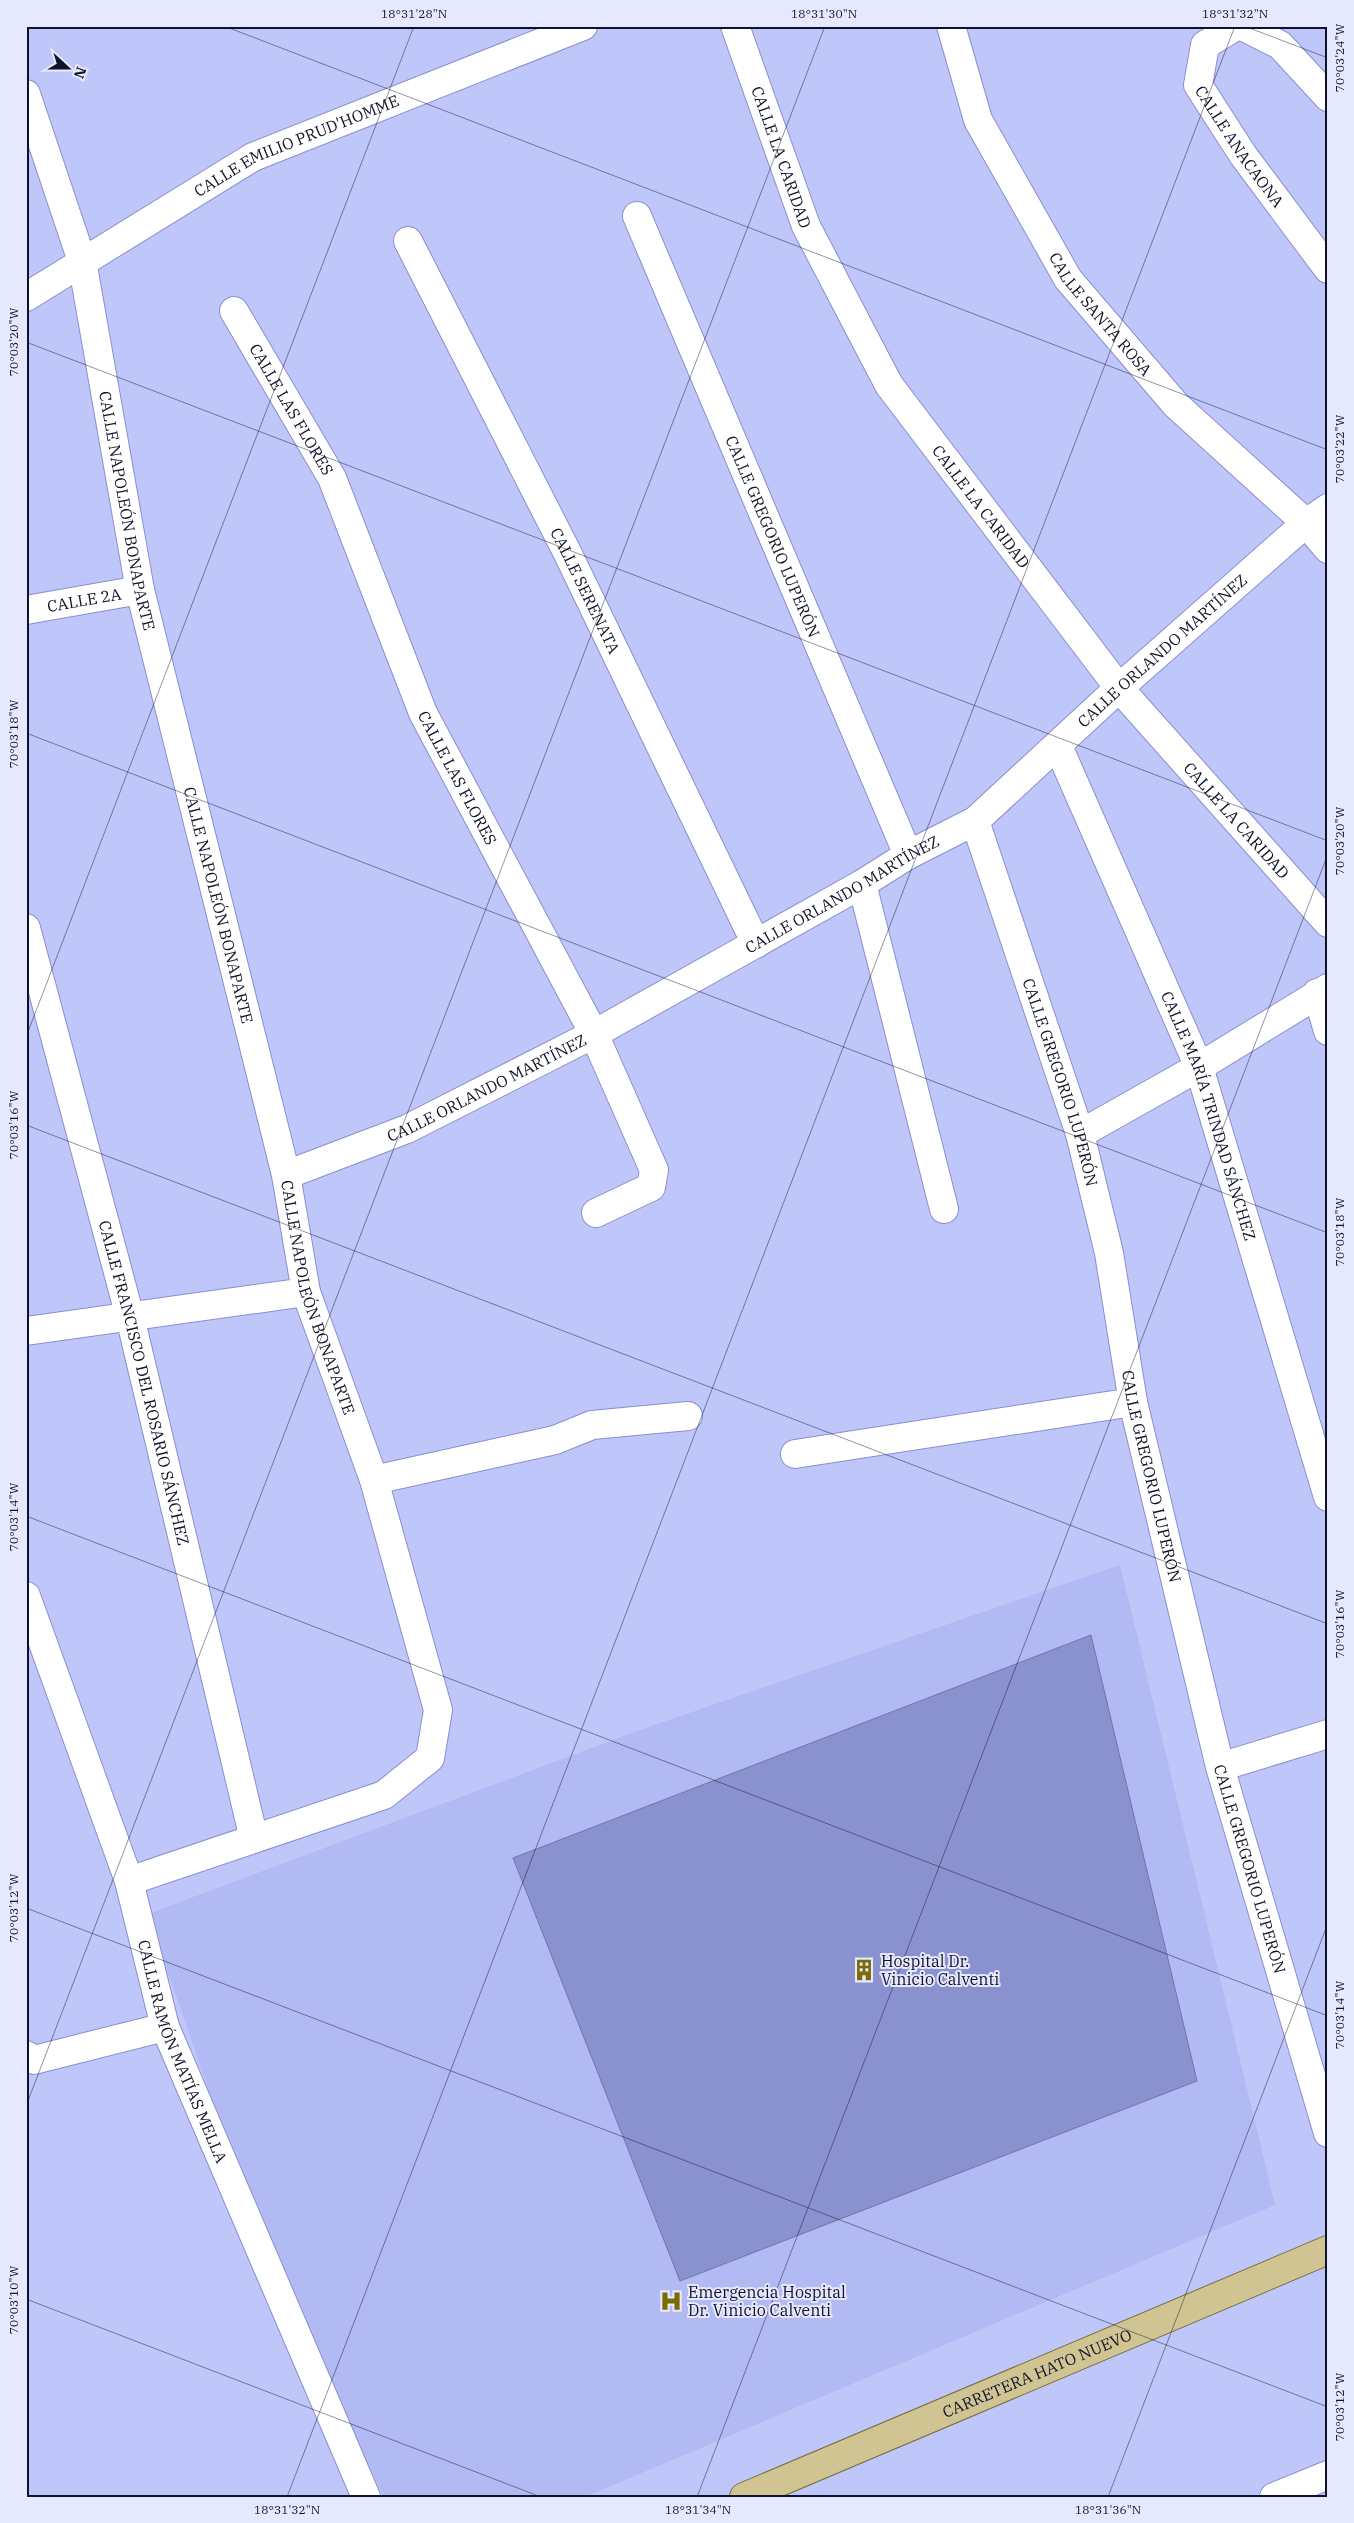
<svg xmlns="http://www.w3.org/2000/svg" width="1354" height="2523" font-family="'IBM Plex Serif',serif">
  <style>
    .built { fill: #b2baf4 }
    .building { fill: #8991cf; stroke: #6e75b1 }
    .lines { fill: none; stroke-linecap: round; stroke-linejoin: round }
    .minor-casing { stroke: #8890ce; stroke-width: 30 }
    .major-casing { stroke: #786e3e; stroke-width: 30 }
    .minor { stroke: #fff; stroke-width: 28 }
    .major { stroke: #d0c592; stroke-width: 28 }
    .ticks { fill: none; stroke: #101229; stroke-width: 1; stroke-opacity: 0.45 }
    .labels { text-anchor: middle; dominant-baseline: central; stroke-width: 4; stroke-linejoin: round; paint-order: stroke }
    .street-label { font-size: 16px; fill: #101229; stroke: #e6e9fe }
    .poi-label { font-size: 16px; fill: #101229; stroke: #e6e9fe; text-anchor: start }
    .neatline { fill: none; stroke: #101229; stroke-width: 2 }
    .ticks-label { font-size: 12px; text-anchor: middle; fill: #101229 }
  </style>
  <rect width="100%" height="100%" fill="#bec6fa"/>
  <polygon class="built" points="1120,1565 1275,2205 585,2497 384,2497 256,2228 148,1914 637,1731"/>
  <polygon class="building" points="1091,1635 1197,2081 680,2281 513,1858"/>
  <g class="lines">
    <g class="minor-casing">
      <g id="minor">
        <path id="s1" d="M 735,26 L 806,226 L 889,385 L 1119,688 L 1328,923"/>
        <path id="s2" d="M 951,26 L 978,120 L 1068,279 L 1176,405 L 1306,523 L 1328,549"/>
        <path id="s3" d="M 1236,26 L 1205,45 L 1198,85 L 1243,155 L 1328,269"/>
        <polyline points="1242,26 1280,45 1328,97"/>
        <path id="s4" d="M 26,94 L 82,261 L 140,590 L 286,1175 L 306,1292 L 374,1480 L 438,1710 L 430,1758 L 384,1795 L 129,1881"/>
        <path id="s5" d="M 637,216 L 908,855"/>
        <path id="s6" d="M 408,241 L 568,554 L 756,944"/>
        <path id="s7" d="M 26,297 L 253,157 L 583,26"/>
        <path id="s8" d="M 234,311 L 332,478 L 423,713 L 594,1034 L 654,1170 L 651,1187 L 596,1213"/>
        <path id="s9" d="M 26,610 L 140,590"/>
        <path id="s10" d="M 1058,746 L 1199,1067 L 1328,1497"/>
        <path id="s11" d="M 975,821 L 1080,1134 L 1109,1253 L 1133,1402 L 1220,1767 L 1328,2133"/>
        <polyline points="862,884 944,1209"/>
        <path id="s12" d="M 26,928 L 130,1317 L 254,1839"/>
        <polyline points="1317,993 1328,1031"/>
        <polyline points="1080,1134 1199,1067 1328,988"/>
        <path id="s13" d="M 286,1175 L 407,1129 L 594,1034 L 862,884 L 908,855 L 975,821 L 1119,688 L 1306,523 L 1328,508"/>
        <polyline points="26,1331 306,1292"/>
        <polyline points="795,1454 1133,1402"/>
        <polyline points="374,1480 555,1440 592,1425 688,1416"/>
        <path id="s14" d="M 26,1596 L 129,1881 L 165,2027 L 366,2497"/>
        <polyline points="1220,1767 1328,1734"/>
        <polyline points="26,2055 34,2060 165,2027"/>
        <polyline points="1274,2497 1328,2475"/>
      </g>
    </g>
    <g class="major-casing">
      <g id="major">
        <path id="s15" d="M 744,2497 L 1328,2250"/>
      </g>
    </g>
    <use href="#minor" class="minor"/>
    <use href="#major" class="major"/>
  </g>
  <path class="ticks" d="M 224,26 L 1328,450M 1244,26 L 1328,58M 26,342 L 1328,841M 26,733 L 1328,1233M 26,1037 L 414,26M 26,1125 L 1328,1624M 26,1516 L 1328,2016M 26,1908 L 1328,2407M 26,2106 L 825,26M 26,2299 L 541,2497M 287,2497 L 1235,26M 697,2497 L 1328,854M 1108,2497 L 1328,1923"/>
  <defs>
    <g id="building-bare" transform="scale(1.725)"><path d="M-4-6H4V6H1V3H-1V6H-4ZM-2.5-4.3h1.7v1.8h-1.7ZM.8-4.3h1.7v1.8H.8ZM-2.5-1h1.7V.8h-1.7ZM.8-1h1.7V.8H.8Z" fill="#7c6b04" stroke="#e6e9fe" stroke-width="2.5" paint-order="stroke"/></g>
    <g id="hospital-bare" transform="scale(1.725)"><path d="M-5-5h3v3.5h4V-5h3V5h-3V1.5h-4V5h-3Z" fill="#7c6b04" stroke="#e6e9fe" stroke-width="2.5" paint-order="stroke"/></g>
  </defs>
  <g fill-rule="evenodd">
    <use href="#building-bare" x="864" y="1970"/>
    <use href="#hospital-bare" x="671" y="2301"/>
  </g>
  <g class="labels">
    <g class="street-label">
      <text stroke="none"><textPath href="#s3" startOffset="151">CALLE ANACAONA</textPath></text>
      <text stroke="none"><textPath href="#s7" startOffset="311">CALLE EMILIO PRUD'HOMME</textPath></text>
      <text stroke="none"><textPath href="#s1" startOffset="139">CALLE LA CARIDAD</textPath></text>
      <text stroke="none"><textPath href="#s2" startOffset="328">CALLE SANTA ROSA</textPath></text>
      <text stroke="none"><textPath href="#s8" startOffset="114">CALLE LAS FLORES</textPath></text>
      <text stroke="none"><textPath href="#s1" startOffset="544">CALLE LA CARIDAD</textPath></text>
      <text stroke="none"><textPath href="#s4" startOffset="430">CALLE NAPOLEÓN BONAPARTE</textPath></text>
      <text stroke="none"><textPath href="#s5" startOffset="348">CALLE GREGORIO LUPERÓN</textPath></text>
      <text stroke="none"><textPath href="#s6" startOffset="392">CALLE SERENATA</textPath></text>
      <text stroke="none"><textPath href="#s9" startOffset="59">CALLE 2A</textPath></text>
      <text stroke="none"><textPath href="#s13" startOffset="1029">CALLE ORLANDO MARTÍNEZ</textPath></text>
      <text stroke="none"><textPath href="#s8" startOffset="519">CALLE LAS FLORES</textPath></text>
      <text stroke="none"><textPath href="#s1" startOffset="949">CALLE LA CARIDAD</textPath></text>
      <text stroke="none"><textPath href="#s13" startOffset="624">CALLE ORLANDO MARTÍNEZ</textPath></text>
      <text stroke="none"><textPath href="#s4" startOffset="835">CALLE NAPOLEÓN BONAPARTE</textPath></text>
      <text stroke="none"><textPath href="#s11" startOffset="275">CALLE GREGORIO LUPERÓN</textPath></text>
      <text stroke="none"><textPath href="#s13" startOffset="219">CALLE ORLANDO MARTÍNEZ</textPath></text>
      <text stroke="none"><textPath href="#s10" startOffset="400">CALLE MARÍA TRINDAD SÁNCHEZ</textPath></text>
      <text stroke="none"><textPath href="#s4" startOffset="1240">CALLE NAPOLEÓN BONAPARTE</textPath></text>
      <text stroke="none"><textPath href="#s12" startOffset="470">CALLE FRANCISCO DEL ROSARIO SÁNCHEZ</textPath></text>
      <text stroke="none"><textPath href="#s11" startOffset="680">CALLE GREGORIO LUPERÓN</textPath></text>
      <text stroke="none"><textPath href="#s11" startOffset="1085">CALLE GREGORIO LUPERÓN</textPath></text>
      <text stroke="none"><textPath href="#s14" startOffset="482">CALLE RAMÓN MATÍAS MELLA</textPath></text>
      <text stroke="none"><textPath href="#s15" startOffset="318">CARRETERA HATO NUEVO</textPath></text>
    </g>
    <g class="poi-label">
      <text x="881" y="1961">Hospital Dr.<tspan x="881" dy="18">Vinicio Calventi</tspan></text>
      <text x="688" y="2292">Emergencia Hospital<tspan x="688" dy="18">Dr. Vinicio Calventi</tspan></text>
    </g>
  </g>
  <rect width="1354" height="2523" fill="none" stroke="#e6e9fe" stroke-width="55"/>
  <g transform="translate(68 68) rotate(111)" stroke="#e6e9fe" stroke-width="4" paint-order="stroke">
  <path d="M0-4L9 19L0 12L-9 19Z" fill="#101229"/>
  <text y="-8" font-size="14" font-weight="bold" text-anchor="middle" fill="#101229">N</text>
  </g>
  <rect x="28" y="28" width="1298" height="2468" class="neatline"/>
  <g class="ticks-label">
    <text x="414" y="18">18°31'28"N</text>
    <text x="824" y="18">18°31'30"N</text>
    <text x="1235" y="18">18°31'32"N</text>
    <text transform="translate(1340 58) rotate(-90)" y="4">70°03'24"W</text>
    <text transform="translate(14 342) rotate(-90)" y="4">70°03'20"W</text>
    <text transform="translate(1340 449) rotate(-90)" y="4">70°03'22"W</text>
    <text transform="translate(14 734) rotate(-90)" y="4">70°03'18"W</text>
    <text transform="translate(1340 841) rotate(-90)" y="4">70°03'20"W</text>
    <text transform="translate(14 1125) rotate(-90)" y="4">70°03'16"W</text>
    <text transform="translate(1340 1232) rotate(-90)" y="4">70°03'18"W</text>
    <text transform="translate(14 1517) rotate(-90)" y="4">70°03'14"W</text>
    <text transform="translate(1340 1624) rotate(-90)" y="4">70°03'16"W</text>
    <text transform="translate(14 1908) rotate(-90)" y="4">70°03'12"W</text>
    <text transform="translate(1340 2015) rotate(-90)" y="4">70°03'14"W</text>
    <text transform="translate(14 2300) rotate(-90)" y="4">70°03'10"W</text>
    <text transform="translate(1340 2407) rotate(-90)" y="4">70°03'12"W</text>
    <text x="287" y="2514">18°31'32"N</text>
    <text x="698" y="2514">18°31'34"N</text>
    <text x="1108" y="2514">18°31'36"N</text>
  </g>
</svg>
